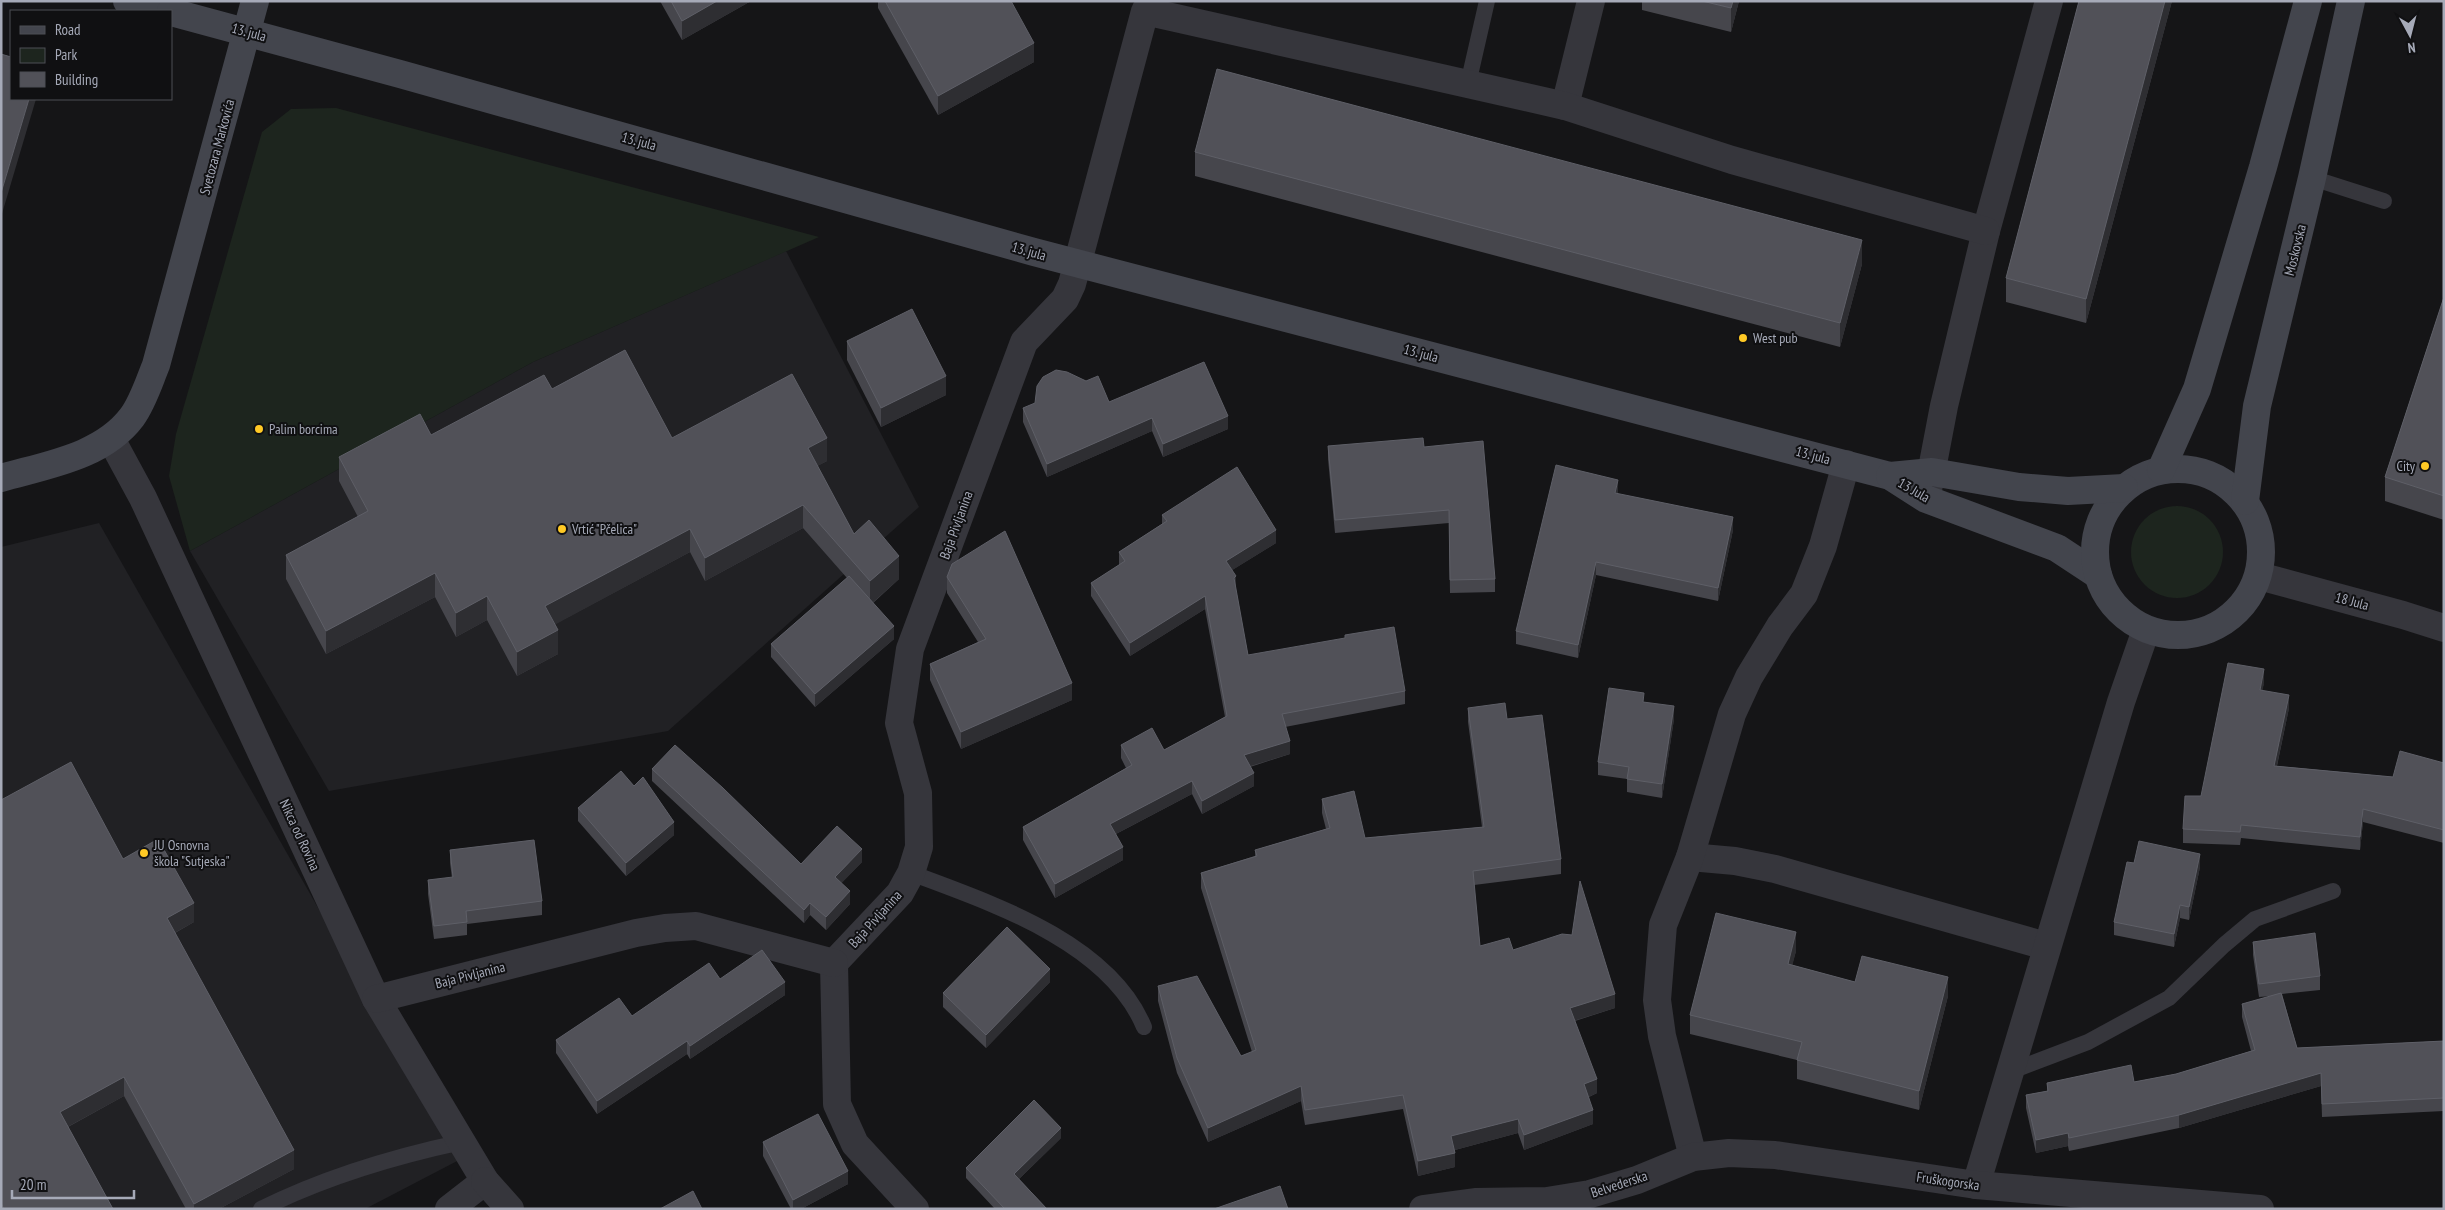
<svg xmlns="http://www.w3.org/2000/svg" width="2445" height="1210" font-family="'PT Sans Narrow',sans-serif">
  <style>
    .built { fill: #212124 }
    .green { fill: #1d251e }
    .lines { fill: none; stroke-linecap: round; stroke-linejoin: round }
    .lane { stroke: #36363c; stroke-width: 16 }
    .street { stroke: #36363c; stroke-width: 28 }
    .secondary { stroke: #43454d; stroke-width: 28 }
    .wall { fill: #46464c }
    .shaded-wall { fill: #2e2e32 }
    .building { fill: #515158; stroke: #5e5f67 }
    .poi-dot { fill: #ffc925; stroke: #101012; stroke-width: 2 }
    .labels { text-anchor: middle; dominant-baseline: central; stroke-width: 4; stroke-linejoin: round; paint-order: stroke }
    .street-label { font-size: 14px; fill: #a6aab8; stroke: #101012 }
    .poi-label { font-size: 14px; fill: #a6aab8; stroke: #101012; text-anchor: start }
  </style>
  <rect width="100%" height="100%" fill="#151517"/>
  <g class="built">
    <polygon points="786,251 919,507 668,731 329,791 190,551 533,362"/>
    <polygon points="99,523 461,1159 365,1209 1,1209 1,547"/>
  </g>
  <g class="green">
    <polygon points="336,108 819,237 533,362 190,551 169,476 176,434 262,132 291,109"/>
    <circle cx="2177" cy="552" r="46"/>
  </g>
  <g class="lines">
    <g class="lane">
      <polyline points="1468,84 1487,1"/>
      <polyline points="2312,178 2384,201"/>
      <path d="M 911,873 C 991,903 1109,942 1144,1027"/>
      <polyline points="2009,1072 2088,1042 2169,998 2224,945 2255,919 2333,891"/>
      <path d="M 261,1209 C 325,1177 392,1157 462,1142"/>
    </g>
    <g class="street">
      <polyline points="1565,106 1591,1"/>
      <polyline points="111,439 143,498 376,999 485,1181 449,1209"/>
      <polyline points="1927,495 1944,406 1986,231 2049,1"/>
      <polyline points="2259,576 2403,615 2444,628"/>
      <polyline points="1690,857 1735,861 1775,869 2046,946"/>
      <polyline points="834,963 900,893 911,873 919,847 918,793 899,723 910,649 1024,342 1065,299 1072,284 1145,11 1565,106 1732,160 1986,231"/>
      <polyline points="834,963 837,1104 855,1144 915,1209"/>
      <polyline points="376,999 636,933 665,928 696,926 834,963"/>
      <polyline points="1693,1157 1662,1036 1657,1000 1663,925 1690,857 1732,714 1749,677 1780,626 1804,594 1823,546 1846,464"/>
      <polyline points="485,1181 510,1209"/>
      <polyline points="1976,1185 2121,702 2146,630"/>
      <polyline points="1423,1209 1475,1202 1547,1201 1590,1194 1637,1180 1693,1157 1729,1153 1775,1155 1976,1185 2260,1209"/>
    </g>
    <g class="secondary">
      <polyline points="127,1 167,11"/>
      <polyline points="171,12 400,74 1034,252 1890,476 1926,499 2057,548 2098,575"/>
      <circle cx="2178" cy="552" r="83"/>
      <polyline points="2161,470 2197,389 2263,167 2308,1"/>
      <polyline points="1890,476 1932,472 2019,487 2068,491 2124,488"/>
      <path d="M 1,478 C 46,465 102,457 132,417 C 143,402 149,382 156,365 L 255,1"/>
      <polyline points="2245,501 2257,406 2312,178 2351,1"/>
    </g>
  </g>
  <g class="wall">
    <polygon points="660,1 751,1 682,40"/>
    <polygon points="878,1 1011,1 1034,62 938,115 878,8"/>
    <polygon points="1642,1 1739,1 1731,32 1642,10"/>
    <polygon points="2079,1 2172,1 2086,323 2006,302 2006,278"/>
    <polygon points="1195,152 1862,264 1840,347 1195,176"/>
    <polygon points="2444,297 2444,520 2385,501 2385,477"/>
    <polygon points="847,341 946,395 881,427 847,360"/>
    <polygon points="552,389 672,438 827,461 817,466 854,534 899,579 873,603 894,639 815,707 771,657 771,644 847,578 803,528 705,581 690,552 555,624 558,654 517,676 487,620 456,637 435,597 326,654 286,579 286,555 358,517 339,481 339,457 431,435"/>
    <polygon points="1109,402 1228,429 1163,457 1152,431 1047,477 1023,422 1023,408"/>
    <polygon points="1328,446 1424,447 1495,579 1495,592 1450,593 1449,523 1335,533 1328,459"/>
    <polygon points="1618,494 1733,530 1718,601 1596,575 1578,658 1516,644 1516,631"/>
    <polygon points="1162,515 1276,543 1232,570 1248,655 1405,691 1405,704 1285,727 1290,754 1250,767 1254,786 1202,814 1192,794 1116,834 1123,860 1055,898 1023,840 1023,827 1126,768 1121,758 1121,745 1164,750 1225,717 1205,609 1130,656 1091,596 1091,583 1119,565 1119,552 1162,524"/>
    <polygon points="947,577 1072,700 961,749 930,680 930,664 978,642 947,593"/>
    <polygon points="2264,683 2262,690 2289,708 2277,766 2393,777 2444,763 2444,843 2363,822 2360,850 2241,838 2240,845 2183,843 2183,829"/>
    <polygon points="1644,702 1674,719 1662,798 1627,792 1627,779 1598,775 1598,762"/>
    <polygon points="1468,708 1507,719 1561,859 1561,874 1474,885 1480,946 1513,950 1615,1008 1575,1021 1597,1093 1589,1097 1593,1124 1524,1150 1518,1133 1455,1150 1455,1167 1418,1176 1403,1109 1305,1125 1301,1101 1208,1142 1177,1073 1158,1001 1158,986 1241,1056 1252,1052 1201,888 1201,873 1255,856 1255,850 1326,829 1322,813 1322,799 1365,838 1482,827 1468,722"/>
    <polygon points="652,769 801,864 862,862 841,883 850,904 826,930 810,915 804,923 652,781"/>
    <polygon points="1,800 123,859 194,922 175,933 294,1169 219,1209 186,1209 124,1096 68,1127 113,1209 1,1209"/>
    <polygon points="578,808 674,835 626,876 578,821"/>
    <polygon points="450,850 542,901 542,915 467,924 467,935 434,939 428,894 428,880 452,878 450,863"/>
    <polygon points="2134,863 2200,867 2189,920 2180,918 2174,947 2114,935 2114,922"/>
    <polygon points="2253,942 2320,976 2320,990 2282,994 2297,1048 2444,1041 2444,1111 2322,1117 2321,1086 2179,1128 2069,1151 2068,1146 2036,1153 2026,1108 2026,1095 2047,1091 2047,1083 2134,1082 2176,1074 2251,1051 2242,1017 2242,1004 2272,996 2259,997 2253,955"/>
    <polygon points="1796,951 1792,965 1855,982 1948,996 1919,1110 1797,1079 1797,1060 1690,1034 1690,1015"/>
    <polygon points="720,979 785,995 690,1059 687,1054 597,1114 556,1053 556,1040 632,1016"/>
    <polygon points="1050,982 986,1048 943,1007 943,993"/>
    <polygon points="1061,1138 1019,1179 1047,1209 995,1209 966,1178 966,1168"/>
    <polygon points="763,1142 848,1184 801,1209 791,1209 763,1156"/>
  </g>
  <g class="shaded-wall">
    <polygon points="717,1 751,1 682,40 682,21"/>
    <polygon points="1733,1 1739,1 1731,32 1731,8"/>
    <polygon points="2165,1 2172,1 2086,323 2086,299"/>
    <polygon points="1034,43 1034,62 938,115 938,96"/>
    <polygon points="29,99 36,99 1,217 1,193"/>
    <polygon points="1862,240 1862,264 1840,347 1840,323"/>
    <polygon points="946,376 946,395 881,427 881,408"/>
    <polygon points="1228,416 1228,429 1163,457 1163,444"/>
    <polygon points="1152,418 1152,431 1047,477 1047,464"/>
    <polygon points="827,438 827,461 808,471 808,448"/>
    <polygon points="1618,480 1618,493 1615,506 1615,493"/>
    <polygon points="803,505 803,528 705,581 705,558"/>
    <polygon points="1733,517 1733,530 1718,601 1718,588"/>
    <polygon points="690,529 690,552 545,630 545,606"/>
    <polygon points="1276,530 1276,543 1226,574 1226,561"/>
    <polygon points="899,556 899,579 870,605 870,581"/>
    <polygon points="1596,562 1596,575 1578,658 1578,645"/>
    <polygon points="435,573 435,597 326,654 326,631"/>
    <polygon points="1236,576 1236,589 1234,591 1234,578"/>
    <polygon points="487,596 487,620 456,637 456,613"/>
    <polygon points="1205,596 1205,609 1130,656 1130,643"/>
    <polygon points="894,626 894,639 815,707 815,694"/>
    <polygon points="558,630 558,654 517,676 517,652"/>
    <polygon points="2264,669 2264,683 2260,703 2260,690"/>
    <polygon points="1072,683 1072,700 961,749 961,732"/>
    <polygon points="2289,695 2289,708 2274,779 2274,766"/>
    <polygon points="1674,706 1674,719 1662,798 1662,784"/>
    <polygon points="1290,741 1290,754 1244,768 1244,755"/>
    <polygon points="1254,773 1254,786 1202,814 1202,801"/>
    <polygon points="1192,781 1192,794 1110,837 1110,824"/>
    <polygon points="2363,809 2363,822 2360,850 2360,837"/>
    <polygon points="674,822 674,835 626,876 626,863"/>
    <polygon points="1123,847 1123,860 1055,898 1055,884"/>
    <polygon points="862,849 862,862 835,890 835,877"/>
    <polygon points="2200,854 2200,867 2189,920 2189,907"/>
    <polygon points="850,891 850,904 826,930 826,917"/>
    <polygon points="194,903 194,922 167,937 167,918"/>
    <polygon points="810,903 810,915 804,923 804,910"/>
    <polygon points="2180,905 2180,918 2174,947 2174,934"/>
    <polygon points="1796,932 1796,951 1788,983 1788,964"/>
    <polygon points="1050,969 1050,982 986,1048 986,1035"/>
    <polygon points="1948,977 1948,996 1919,1110 1919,1091"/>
    <polygon points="785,982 785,995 690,1059 690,1046"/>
    <polygon points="1615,994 1615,1008 1570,1022 1570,1008"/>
    <polygon points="687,1041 687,1054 597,1114 597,1101"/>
    <polygon points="2321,1073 2321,1086 2179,1128 2179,1115"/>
    <polygon points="124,1077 124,1096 60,1131 60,1112"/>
    <polygon points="1597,1079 1597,1093 1584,1099 1584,1084"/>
    <polygon points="1301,1086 1301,1101 1208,1142 1208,1128"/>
    <polygon points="1593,1110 1593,1124 1524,1150 1524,1135"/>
    <polygon points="1518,1119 1518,1133 1451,1151 1451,1136"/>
    <polygon points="1061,1128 1061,1138 1014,1184 1014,1174"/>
    <polygon points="2068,1133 2068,1146 2036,1153 2036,1140"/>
    <polygon points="294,1150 294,1169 219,1209 194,1209 194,1204"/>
    <polygon points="1455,1153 1455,1167 1418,1176 1418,1161"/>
    <polygon points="848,1171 848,1184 801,1209 793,1209 793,1200"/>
  </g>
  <g class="building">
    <polygon points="671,1 717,1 682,21"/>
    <polygon points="885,1 1011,1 1034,43 938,96"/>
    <polygon points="1702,1 1733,1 1731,8"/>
    <polygon points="2079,1 2165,1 2086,299 2006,278"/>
    <polygon points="1,54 11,57 11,99 29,99 1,193"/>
    <polygon points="1217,69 1862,240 1840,323 1195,152"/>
    <polygon points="2444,297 2444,496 2385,477"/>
    <polygon points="912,309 946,376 881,408 847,341"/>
    <polygon points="625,350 672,438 792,374 827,438 808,448 854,534 869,520 899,556 870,581 803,505 705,558 690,529 545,606 558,630 517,652 487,596 456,613 435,573 326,631 286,555 368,511 339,457 420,414 431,435 544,375 552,389"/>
    <polygon points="1204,362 1228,416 1163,444 1152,418 1047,464 1023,408 1035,403 1037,386 1043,377 1056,370 1067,372 1086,381 1098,376 1109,402"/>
    <polygon points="1423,438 1424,447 1483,441 1495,579 1450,580 1449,510 1335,520 1328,446"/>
    <polygon points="1556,465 1618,480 1615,493 1733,517 1718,588 1596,562 1578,645 1516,631"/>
    <polygon points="1237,467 1276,530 1226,561 1236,576 1234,578 1248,655 1345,638 1345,635 1394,627 1405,691 1282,714 1290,741 1244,755 1254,773 1202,801 1192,781 1110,824 1123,847 1055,884 1023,827 1132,765 1121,745 1152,728 1164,750 1227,716 1205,596 1130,643 1091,583 1125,561 1119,552 1167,521 1162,515"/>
    <polygon points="1005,531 1072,683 961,732 930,664 986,639 947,577 952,564"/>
    <polygon points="849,576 894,626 815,694 771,644"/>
    <polygon points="2228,663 2264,669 2260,690 2289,695 2274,766 2393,777 2400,751 2444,763 2444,830 2363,809 2360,837 2241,825 2240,832 2183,829 2185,796 2201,796"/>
    <polygon points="1609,688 1644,693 1643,702 1674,706 1662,784 1627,779 1629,767 1598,762"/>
    <polygon points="1505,703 1507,719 1542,715 1561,859 1473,871 1480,946 1509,938 1513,950 1562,934 1572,935 1580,881 1615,994 1570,1008 1597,1079 1584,1084 1593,1110 1524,1135 1518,1119 1451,1136 1455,1153 1418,1161 1403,1095 1305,1110 1301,1086 1208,1128 1177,1058 1158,986 1197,976 1241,1056 1256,1050 1201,873 1257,856 1255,850 1330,828 1322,799 1354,791 1365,838 1484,827 1468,708"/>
    <polygon points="675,745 723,788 801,864 837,826 862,849 835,877 850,891 826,917 810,903 804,910 652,769"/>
    <polygon points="71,762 123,859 158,839 194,903 167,918 294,1150 194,1204 124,1077 60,1112 113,1209 4,1209 1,1203 1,800"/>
    <polygon points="621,771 634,786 643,777 674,822 626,863 578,808"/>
    <polygon points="534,840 542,901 466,911 467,922 434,926 428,880 453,877 450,850"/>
    <polygon points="2139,841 2200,854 2189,907 2180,905 2174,934 2114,922 2127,862 2134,863"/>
    <polygon points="1716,913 1796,932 1788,964 1855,982 1862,956 1948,977 1919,1091 1797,1060 1802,1042 1690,1015"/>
    <polygon points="1007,927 1050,969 986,1035 943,993"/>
    <polygon points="2315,933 2320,976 2259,984 2253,942"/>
    <polygon points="762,950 785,982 690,1046 687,1041 597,1101 556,1040 619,998 632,1016 709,963 720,979"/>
    <polygon points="2281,993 2297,1048 2444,1041 2444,1098 2322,1104 2321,1073 2179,1115 2069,1138 2068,1133 2036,1140 2026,1095 2048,1091 2047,1083 2131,1065 2134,1082 2176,1074 2255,1050 2242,1004"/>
    <polygon points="1034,1100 1061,1128 1014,1174 1047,1209 1005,1209 966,1168"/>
    <polygon points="818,1114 848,1171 793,1200 763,1142"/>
    <polygon points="1280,1186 1288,1209 1214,1209"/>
    <polygon points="693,1191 702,1209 660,1209"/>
  </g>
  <g class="poi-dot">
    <circle cx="1743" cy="338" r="5"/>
    <circle cx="259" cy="429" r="5"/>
    <circle cx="2425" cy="466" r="5"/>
    <circle cx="562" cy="529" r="5"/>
    <circle cx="144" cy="853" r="5"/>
  </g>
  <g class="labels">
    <g class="street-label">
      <text transform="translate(249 32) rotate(15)">13. jula</text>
      <text transform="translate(639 141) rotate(15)">13. jula</text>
      <text transform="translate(217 147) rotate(-75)">Svetozara Markovića</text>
      <text transform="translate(2295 250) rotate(-76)">Moskovska</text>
      <text transform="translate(1029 251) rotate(16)">13. jula</text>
      <text transform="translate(1421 353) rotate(15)">13. jula</text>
      <text transform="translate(1813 455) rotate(15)">13. jula</text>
      <text transform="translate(1914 490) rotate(30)">13 Jula</text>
      <text transform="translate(956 525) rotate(-70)">Baja Pivljanina</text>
      <text transform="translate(2352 601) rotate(15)">18 Jula</text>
      <text transform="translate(300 835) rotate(65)">Nikca od Rovina</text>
      <text transform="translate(875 919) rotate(-48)">Baja Pivljanina</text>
      <text transform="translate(470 975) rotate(-14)">Baja Pivljanina</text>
      <text transform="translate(1948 1181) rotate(8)">Fruškogorska</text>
      <text transform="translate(1619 1184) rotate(-18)">Belvederska</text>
    </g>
    <g class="poi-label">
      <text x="1753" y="338">West pub</text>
      <text x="269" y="429">Palim borcima</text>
      <text x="2415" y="466" text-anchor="end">City</text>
      <text x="572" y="529">Vrtić "Pčelica"</text>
      <text x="154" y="845">JU Osnovna<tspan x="154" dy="16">škola "Sutjeska"</tspan></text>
    </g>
  </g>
  <rect width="2445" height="1210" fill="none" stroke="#a6aab8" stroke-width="5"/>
  <rect x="10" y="10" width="162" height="90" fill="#101012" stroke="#4c4e54"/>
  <rect x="20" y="26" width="25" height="8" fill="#43454d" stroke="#4c4e54"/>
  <text x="55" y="35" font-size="15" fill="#a6aab8">Road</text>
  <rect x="20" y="48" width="25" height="15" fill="#1d251e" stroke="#4c4e54"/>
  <text x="55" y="60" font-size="15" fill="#a6aab8">Park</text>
  <rect x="20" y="72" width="25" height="15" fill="#515158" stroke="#4c4e54"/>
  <text x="55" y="85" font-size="15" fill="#a6aab8">Building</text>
  <g transform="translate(2410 35) rotate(173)" stroke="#101012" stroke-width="4" paint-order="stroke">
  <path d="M0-4L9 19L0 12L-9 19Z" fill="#a6aab8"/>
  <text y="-8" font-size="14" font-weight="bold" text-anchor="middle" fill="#a6aab8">N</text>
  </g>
  <path d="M12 1190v8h122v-8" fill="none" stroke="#a6aab8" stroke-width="2.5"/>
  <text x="20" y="1190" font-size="15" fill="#a6aab8" stroke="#101012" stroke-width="4" paint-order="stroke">20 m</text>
</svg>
